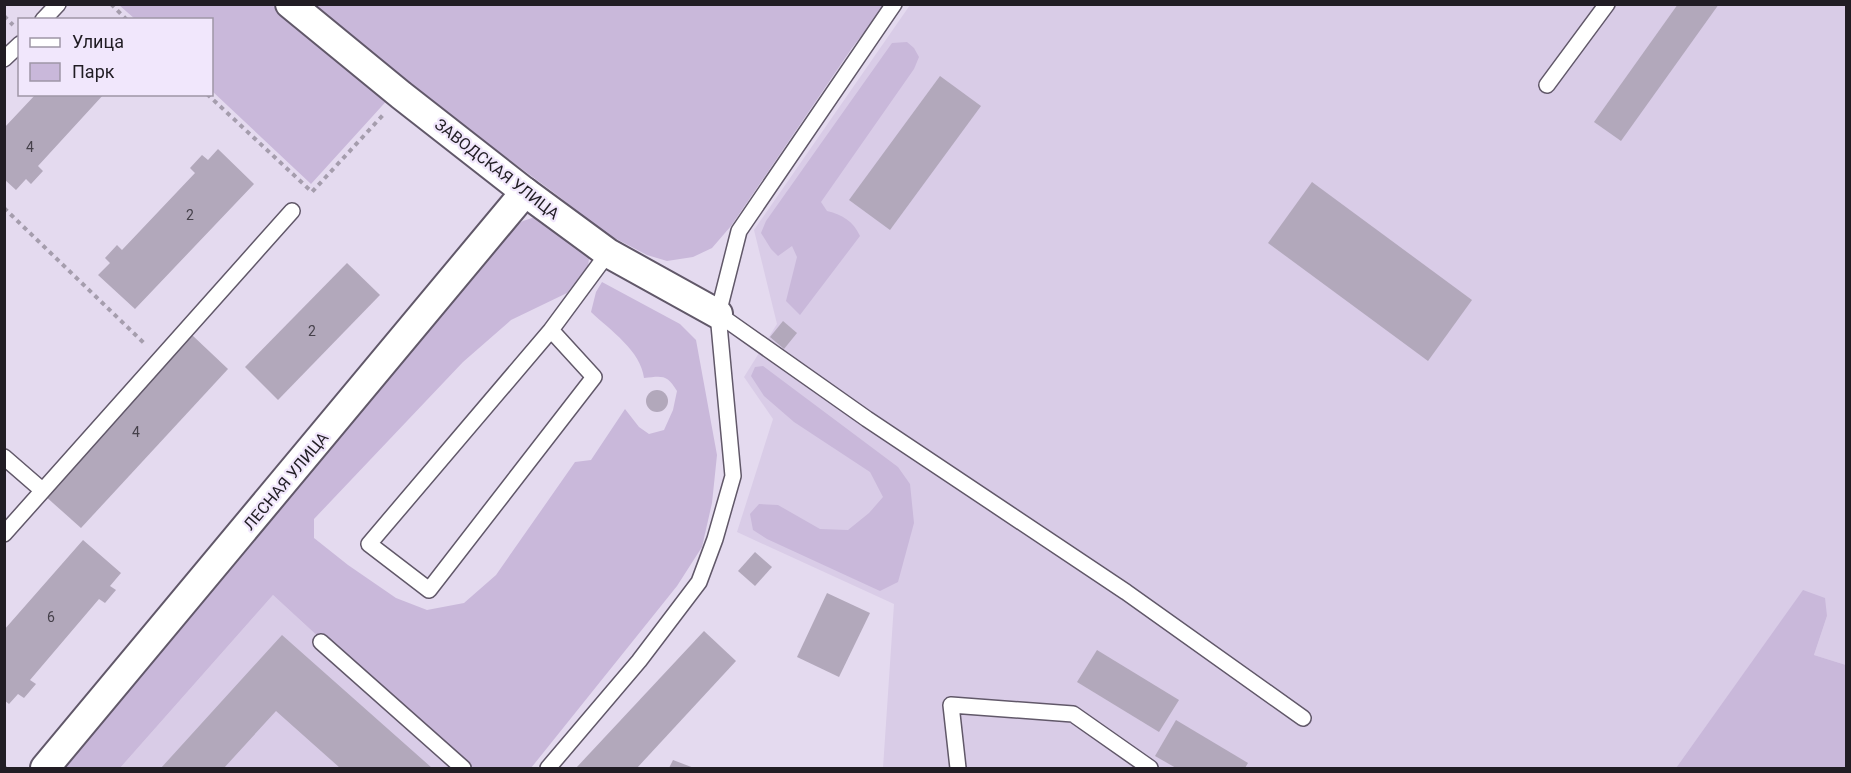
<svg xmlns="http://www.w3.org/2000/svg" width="1851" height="773" font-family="Roboto,sans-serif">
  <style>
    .built { fill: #d9cce7 }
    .green { fill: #c9b8da }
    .building { fill: #b2a8bb }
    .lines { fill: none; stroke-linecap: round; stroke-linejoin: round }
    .lane-casing { stroke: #615869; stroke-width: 18 }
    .street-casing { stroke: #615869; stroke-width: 32 }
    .path { stroke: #a59dad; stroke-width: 4; stroke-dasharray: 4.5 4.5; stroke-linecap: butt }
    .lane { stroke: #fff; stroke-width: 15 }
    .street { stroke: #fff; stroke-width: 28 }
    .labels { text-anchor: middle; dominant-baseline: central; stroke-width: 4.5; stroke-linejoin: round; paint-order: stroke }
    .number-label { font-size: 14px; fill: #45404a }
    .street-label { font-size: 16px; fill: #211d24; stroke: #f1e7fc }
  </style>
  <rect width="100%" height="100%" fill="#e4daef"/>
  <g class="built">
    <polygon points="910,5 1846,5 1846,665 1814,655 1827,616 1803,591 1676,768 883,768 894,604 737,532 773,419 744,377 777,324 754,230"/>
    <polygon points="273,595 423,733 469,768 120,768"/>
  </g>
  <g class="green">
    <polygon points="119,5 272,5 391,96 311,184 212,91 212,20 135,19"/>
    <polygon points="306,5 885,5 852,48 731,226 712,248 693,257 667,261 647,255 605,233 553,192 423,96 375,55"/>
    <path d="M 907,42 L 914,48 L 919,57 L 914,69 L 821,202 L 827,211 C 843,215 853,221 860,236 L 800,315 L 786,301 L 797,257 L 792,246 L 778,256 L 771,249 L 761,233 L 766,221 L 892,43 Z"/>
    <path d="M 541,215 L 591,245 L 588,266 L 567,293 L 511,320 L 463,362 L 314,519 L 314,538 L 348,565 L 396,598 L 427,610 L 464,603 L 496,575 L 575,462 L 591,460 L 625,409 L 639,427 L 649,434 L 664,430 L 673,410 L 677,391 C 667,374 662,376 644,378 C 641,351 610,330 591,312 L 596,292 L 602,282 L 680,324 L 696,340 L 717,455 L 712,503 L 702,547 L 677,586 L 531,768 L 469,768 L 423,733 L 273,595 L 120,768 L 57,768 L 505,232 L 523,221 Z"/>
    <polygon points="763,366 898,467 910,484 914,523 898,582 880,591 767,539 753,530 750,514 759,504 778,505 820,529 848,530 869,513 883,497 870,472 794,422 764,396 751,376 755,367"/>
    <polygon points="1803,590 1825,598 1827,616 1814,655 1846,665 1846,768 1676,768"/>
  </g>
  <g class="building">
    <polygon points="1678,4 1719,4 1621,141 1594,122"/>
    <polygon points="940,76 981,106 890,230 849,200"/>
    <polygon points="36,94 104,94 38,166 43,171 31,184 26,179 16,190 4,179 4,128"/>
    <polygon points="218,149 254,184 135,309 98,275 110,263 105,258 117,245 122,250 195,173 190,168 202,155 208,160"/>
    <polygon points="1312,182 1472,300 1428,361 1268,243"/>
    <polygon points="347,263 380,295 278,400 245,367"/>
    <polygon points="783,321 797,333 784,349 770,337"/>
    <polygon points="192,335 228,369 81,528 44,495"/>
    <circle cx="657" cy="401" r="11"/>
    <polygon points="83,540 121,573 110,586 116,590 105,603 99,599 30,680 36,684 24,698 18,694 9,704 4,700 4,630"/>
    <polygon points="755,552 772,567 755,586 738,571"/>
    <polygon points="827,593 870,613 839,677 797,657"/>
    <polygon points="704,631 736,661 637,768 576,768"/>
    <polygon points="282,635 432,768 340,768 276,711 224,768 161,768"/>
    <polygon points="1097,650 1179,700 1159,732 1077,682"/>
    <polygon points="1176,720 1248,763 1245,768 1176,768 1155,756"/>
    <polygon points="673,760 694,768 669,768"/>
  </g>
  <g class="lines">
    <g class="lane-casing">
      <g id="lane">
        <polyline points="43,20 58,4"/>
        <polyline points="4,59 20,44"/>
        <polyline points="1547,85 1607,4"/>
        <polyline points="718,314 867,419 1126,592 1303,718"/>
        <polyline points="551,330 594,377 429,590 369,544 551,330 608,253"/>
        <polyline points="4,457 42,490"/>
        <polyline points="4,534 292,211"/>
        <polyline points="321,642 463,768"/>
        <polyline points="548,768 639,661 699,582 715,539 733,476 718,314 739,231 894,4"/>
        <polyline points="958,768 951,705 1073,714 1150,768"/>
      </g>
    </g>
    <g class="street-casing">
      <g id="street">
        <polyline points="290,4 401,95 525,192 608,253 718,314"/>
        <polyline points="45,768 525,192"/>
      </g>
    </g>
    <g class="path">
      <polyline points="111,4 127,20"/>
      <polyline points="4,16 13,25"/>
      <polyline points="207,94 312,192 383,115"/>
      <polyline points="4,208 146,345"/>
      <polyline points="4,767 6,768"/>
    </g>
    <use href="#lane" class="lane"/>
    <use href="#street" class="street"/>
  </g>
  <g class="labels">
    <g class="number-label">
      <text x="30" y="147">4</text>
      <text x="190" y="215">2</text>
      <text x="312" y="331">2</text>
      <text x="136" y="432">4</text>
      <text x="51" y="617">6</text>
    </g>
    <g class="street-label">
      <text transform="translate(497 169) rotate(38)">ЗАВОДСКАЯ УЛИЦА</text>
      <text transform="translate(286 481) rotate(-50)">ЛЕСНАЯ УЛИЦА</text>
    </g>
  </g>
  <rect width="1851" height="773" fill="none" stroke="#211d24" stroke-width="12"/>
  <rect x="18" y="18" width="195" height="78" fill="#f1e7fc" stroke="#9e96a6" stroke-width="1.5"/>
  <rect x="30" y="38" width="30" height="9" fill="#ffffff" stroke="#9e96a6" stroke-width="1.5"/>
  <text x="72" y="48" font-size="18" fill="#211d24">Улица</text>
  <rect x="30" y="63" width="30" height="18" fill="#c9b8da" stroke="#9e96a6" stroke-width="1.5"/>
  <text x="72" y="78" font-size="18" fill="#211d24">Парк</text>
</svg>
